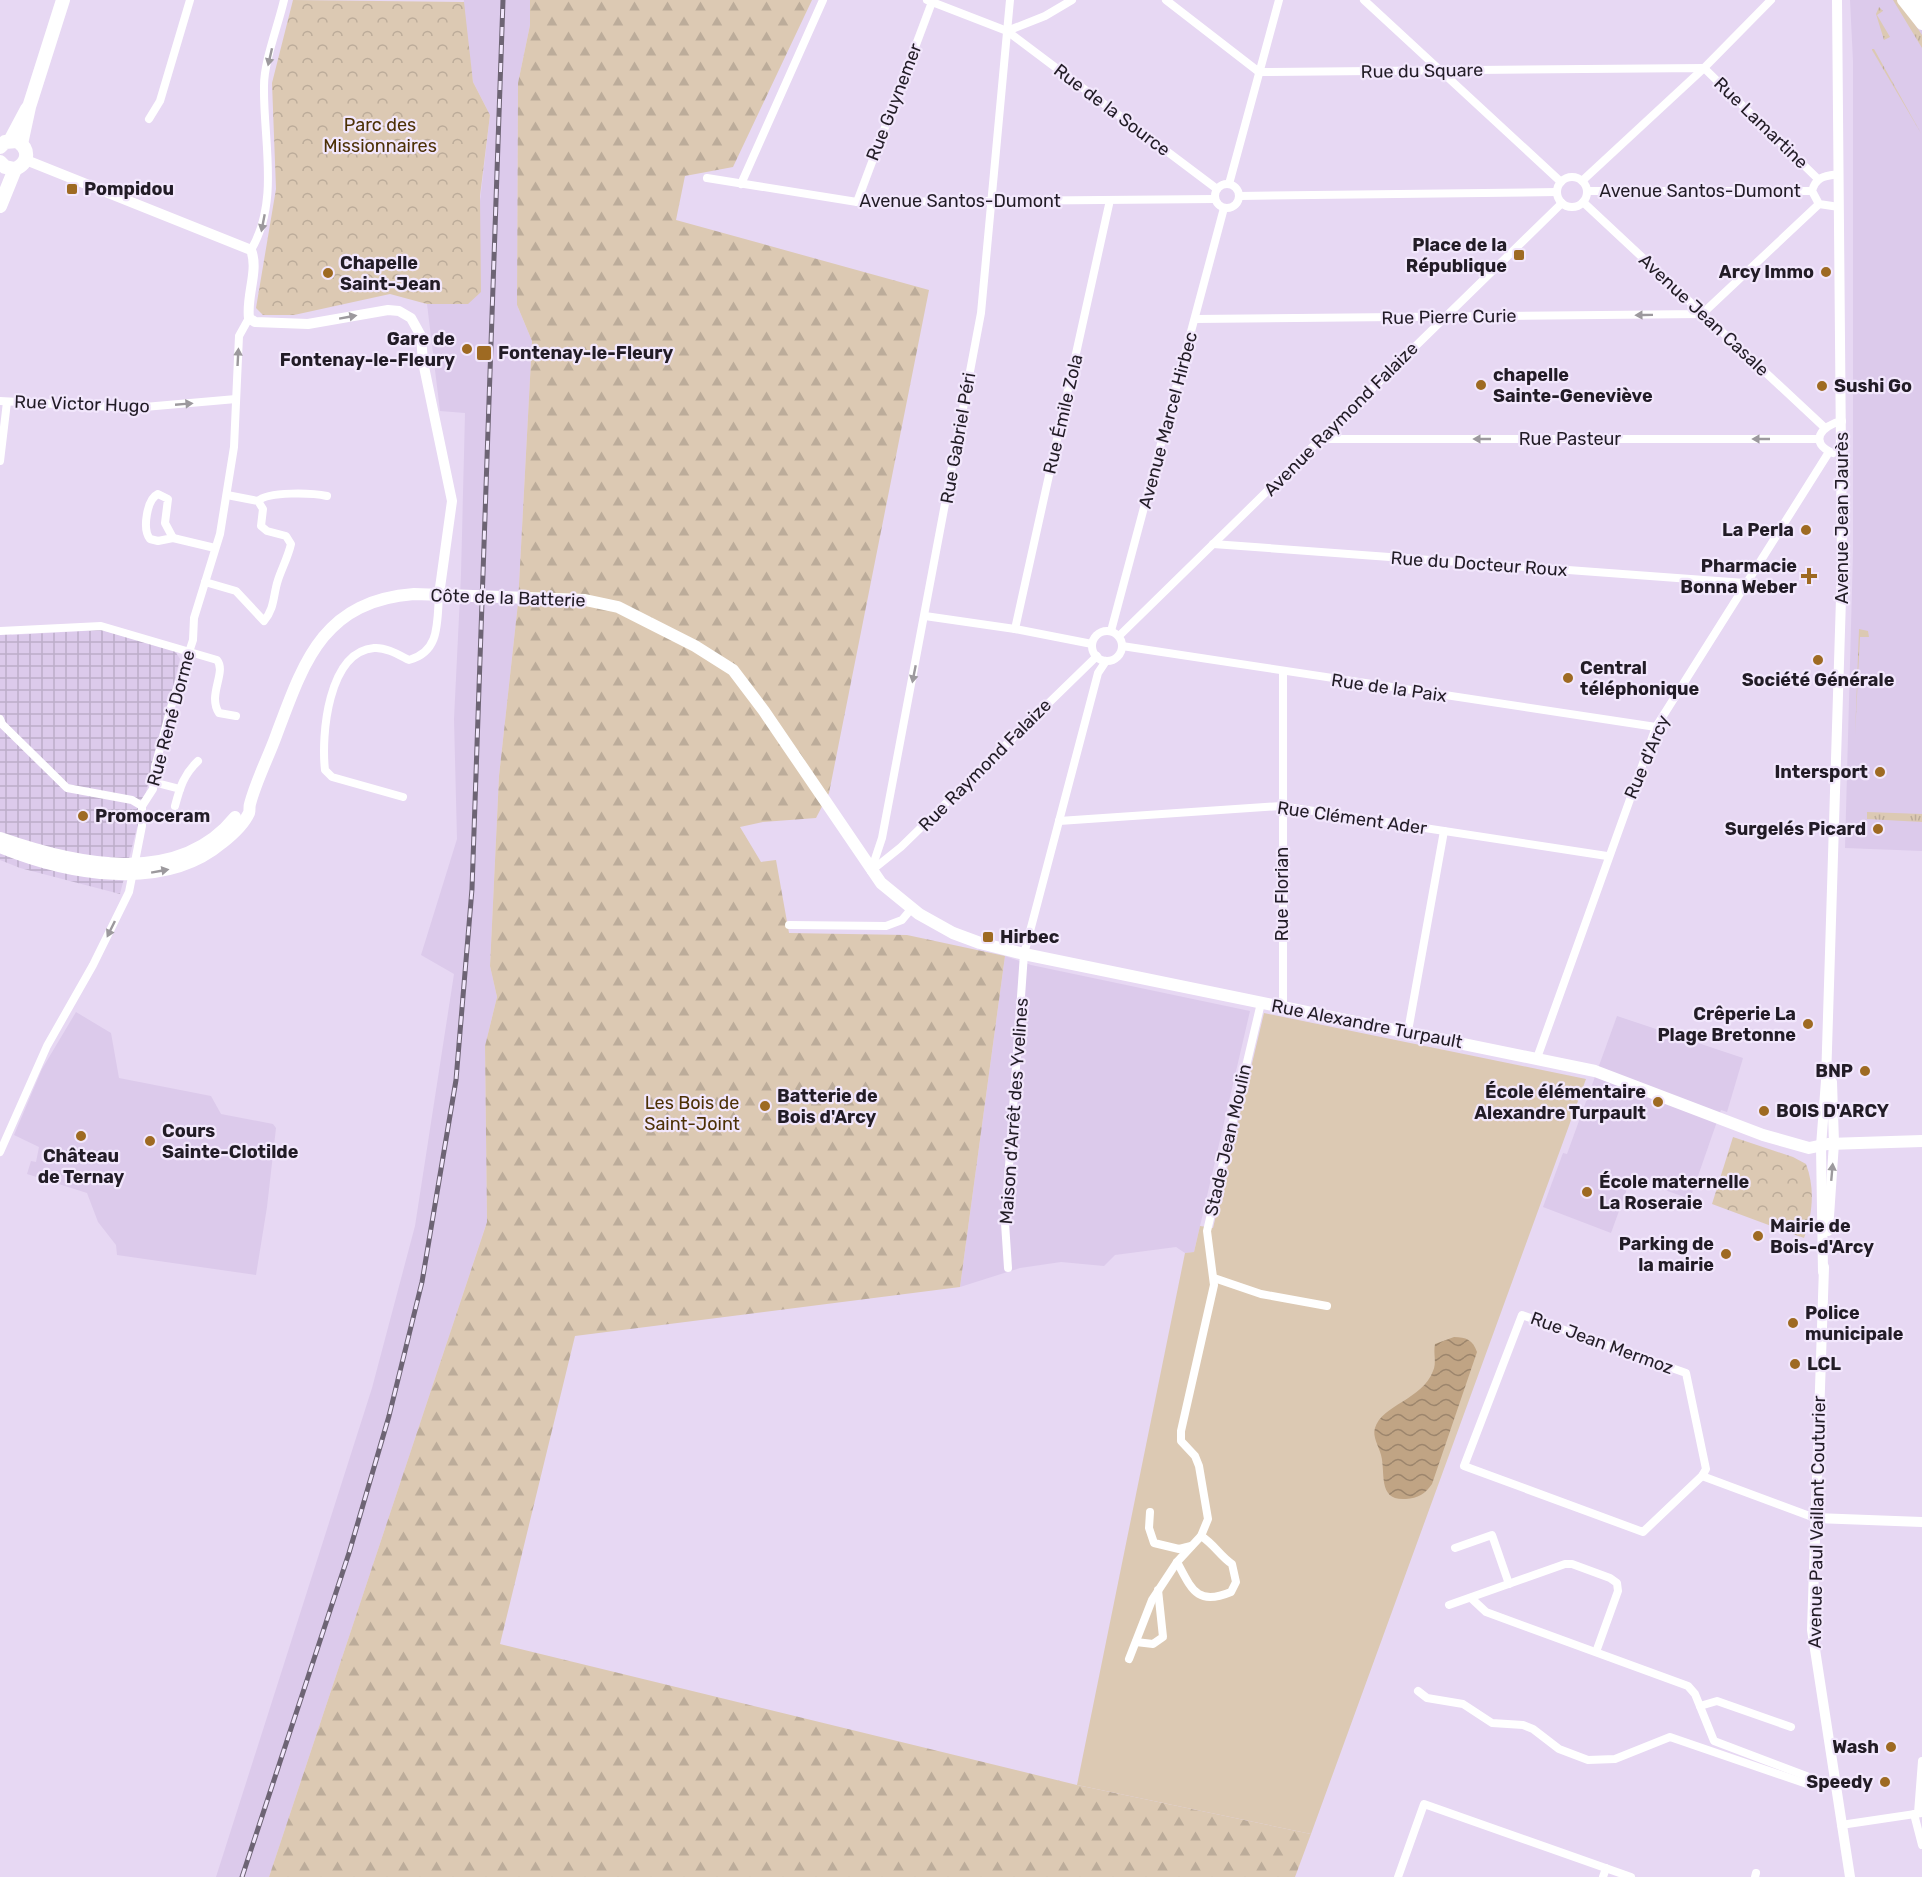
<svg xmlns="http://www.w3.org/2000/svg" width="1922" height="1877" font-family="Rubik,sans-serif">
  <style>
    .built { fill: #dccaeb }
    .industrial { fill: url(#industrial-grid) }
    .grass { fill: url(#grass-tufts) }
    .forest { fill: url(#forest-firs) }
    .park { fill: url(#park-crowns) }
    .pitch { fill: #dcc9b3 }
    .water { fill: url(#water-waves) }
    .lines { fill: none; stroke-linecap: round; stroke-linejoin: round }
    .minor { stroke: #fff; stroke-width: 8 }
    .tertiary { stroke: #fff; stroke-width: 10 }
    .secondary { stroke: #fff; stroke-width: 12 }
    .primary { stroke: #fff; stroke-width: 14 }
    .rail-casing { stroke: #6d6474; stroke-width: 5 }
    .rail { stroke: #f2e7fc; stroke-width: 3; stroke-dasharray: 9; stroke-linecap: butt }
    .oneway { fill: #9c999d }
    .poi-dot { fill: #9e6a22; stroke: #f2e7fc; stroke-width: 2 }
    .labels { text-anchor: middle; dominant-baseline: central; stroke-width: 4.5; stroke-linejoin: round; paint-order: stroke }
    .street-label { font-size: 18px; fill: #221c26; stroke: #f2e7fc }
    .park-label { font-size: 18px; fill: #4c3005; stroke: #f2e7fc }
    .poi-label { font-size: 18px; font-weight: bold; fill: #221c26; stroke: #f2e7fc; text-anchor: start }
  </style>
  <defs>
    <pattern id="industrial-grid" width="8" height="8" patternUnits="userSpaceOnUse" patternTransform="scale(1.5)"><rect width="8" height="8" fill="#dccaeb"/><path d="M0 4h8M4 0v8" fill="none" stroke="#bcadc9"/></pattern>
    <pattern id="grass-tufts" width="24" height="20" patternUnits="userSpaceOnUse" patternTransform="scale(1.5)"><rect width="24" height="20" fill="#dcc9b3"/><path d="M3 7l-1-3M5 7V3M7 7l1-3M15 17l-1-3M17 17v-4M19 17l1-3" fill="none" stroke="#bcac9a"/></pattern>
    <pattern id="forest-firs" width="22" height="20" patternUnits="userSpaceOnUse" patternTransform="scale(1.5)"><rect width="22" height="20" fill="#dcc9b3"/><path d="M5 1l3.5 6h-7zM16 11l3.5 6h-7z" fill="#bcac9a"/></pattern>
    <pattern id="park-crowns" width="20" height="18" patternUnits="userSpaceOnUse" patternTransform="scale(1.5)"><rect width="20" height="18" fill="#dcc9b3"/><path d="M2 6a3 3 0 1 1 6 0M12 15a3 3 0 1 1 6 0" fill="none" stroke="#bcac9a"/></pattern>
    <pattern id="water-waves" width="16" height="10" patternUnits="userSpaceOnUse" patternTransform="scale(1.5)"><rect width="16" height="10" fill="#c0a484"/><path d="M0 5q4-4 8 0t8 0" fill="none" stroke="#9c856c"/></pattern>
  </defs>
  <rect width="100%" height="100%" fill="#e7d8f3"/>
  <g class="built">
    <polygon points="464,0 530,0 530,25 518,83 517,305 532,341 518,603 499,776 490,966 497,997 485,1046 487,1222 269,1877 216,1877 372,1388 415,1226 454,974 421,955 457,839 454,719 461,575 465,413 440,411 427,304 468,304 490,115 473,82 463,9"/>
    <polygon points="1850,0 1907,0 1922,24 1922,851 1845,848 1853,552 1853,61"/>
    <polygon points="1005,956 1031,965 1250,1011 1194,1252 1185,1253 1176,1247 1115,1255 1104,1266 1061,1262 1020,1268 960,1287"/>
    <polygon points="76,1012 111,1033 119,1078 211,1096 221,1114 273,1124 276,1128 267,1207 256,1275 117,1255 116,1245 98,1222 87,1193 27,1174 31,1161 36,1162 39,1147 14,1135 42,1069"/>
    <polygon points="1617,1016 1743,1058 1727,1112 1721,1110 1690,1199 1631,1178 1611,1233 1543,1207 1563,1153 1567,1154"/>
  </g>
  <polygon class="industrial" points="0,627 12,635 102,630 175,651 180,659 120,894 20,868 0,860"/>
  <g class="grass">
    <polygon points="1893,0 1899,0 1922,35 1922,48"/>
    <polygon points="1879,7 1883,11 1877,15 1890,37 1884,40 1876,14"/>
    <polygon points="1872,49 1874,49 1922,135 1872,50"/>
    <polygon points="1859,629 1868,631 1869,637 1860,637 1855,736"/>
    <polygon points="1867,812 1922,814 1922,822 1867,819"/>
  </g>
  <polygon class="forest" points="530,0 812,0 733,167 685,176 676,220 929,290 829,793 816,818 763,822 740,827 761,862 776,860 789,933 907,935 1005,956 960,1287 575,1336 500,1644 1077,1785 1311,1834 1295,1877 269,1877 487,1222 485,1046 497,997 490,966 499,776 518,603 532,341 517,305 518,83 530,25"/>
  <g class="park">
    <polygon points="293,0 464,2 473,82 490,115 480,196 481,292 468,304 427,304 390,294 294,315 263,315 256,308 276,189 272,83"/>
    <path d="M 1733,1137 L 1793,1157 L 1806,1164 C 1815,1188 1813,1213 1804,1238 L 1712,1204 Z"/>
  </g>
  <polygon class="pitch" points="1264,1013 1586,1079 1311,1834 1077,1785 1185,1253 1194,1252 1200,1226 1213,1228"/>
  <path class="water" d="M 1454,1337 C 1466,1337 1473,1340 1477,1352 L 1432,1484 C 1425,1494 1418,1498 1406,1499 C 1377,1501 1386,1473 1381,1455 C 1379,1447 1372,1436 1375,1428 C 1382,1405 1423,1399 1433,1371 C 1437,1363 1433,1353 1435,1344 Z"/>
  <g class="lines">
    <g class="minor">
      <polyline points="927,0 1007,31 1217,189"/>
      <polyline points="1166,0 1259,72 1704,68 1818,179"/>
      <polyline points="1364,0 1561,182"/>
      <polyline points="1007,31 1045,16 1072,0"/>
      <polyline points="149,119 160,101 190,0"/>
      <path d="M 1839,174 C 1825,176 1816,176 1812,191 L 1819,204 L 1839,207"/>
      <circle cx="1572" cy="192" r="15"/>
      <polyline points="707,178 857,202 1215,199"/>
      <polyline points="1582,181 1704,68 1771,0"/>
      <circle cx="1227" cy="196" r="12"/>
      <polyline points="741,184 823,0"/>
      <polyline points="1229,184 1279,0"/>
      <polyline points="1587,191 1812,191"/>
      <polyline points="1239,196 1557,192"/>
      <polyline points="857,202 932,2"/>
      <polyline points="1583,202 1824,427"/>
      <path d="M 251,250 C 280,201 263,140 264,86 C 264,61 278,26 284,0"/>
      <polyline points="1195,319 1702,314 1819,204"/>
      <polyline points="0,401 133,408 236,399"/>
      <polyline points="1321,439 1819,439"/>
      <path d="M 1833,453 C 1808,443 1821,425 1842,421"/>
      <polyline points="0,461 7,402"/>
      <path d="M 158,494 L 168,499 L 165,523 L 173,538 L 158,541 L 150,539 C 142,529 147,499 158,494 Z"/>
      <path d="M 258,501 C 268,491 313,493 327,496"/>
      <polyline points="173,538 215,548"/>
      <polyline points="1213,544 1745,583"/>
      <path d="M 205,582 L 236,591 L 264,621 C 275,608 273,595 278,580 C 282,568 288,557 291,544 L 286,536 L 267,531 L 261,526 L 263,509 L 258,501 L 227,495"/>
      <polyline points="925,616 1015,629 1092,644"/>
      <polyline points="1015,629 1110,200"/>
      <path d="M 0,631 L 101,626 L 217,660 C 227,672 207,695 219,713 L 236,716"/>
      <polyline points="1111,631 1224,208"/>
      <circle cx="1107" cy="646" r="15"/>
      <polyline points="1119,636 1562,203"/>
      <polyline points="1122,646 1656,727"/>
      <polyline points="1283,673 1283,1007"/>
      <polyline points="0,719 2,724 67,788 132,800 142,806"/>
      <polyline points="153,782 180,789"/>
      <path d="M 403,797 L 332,777 L 325,770 C 321,735 328,652 374,648 C 386,647 399,655 409,660 C 440,652 437,623 439,595"/>
      <path d="M 175,806 C 180,787 184,774 198,761"/>
      <polyline points="1059,821 1281,806 1607,856"/>
      <polyline points="871,871 882,838 981,313 1010,0"/>
      <polyline points="871,871 901,847 1097,656"/>
      <polyline points="789,925 886,926 902,920 912,908"/>
      <polyline points="1408,1031 1444,831"/>
      <polyline points="1537,1058 1656,727 1829,452"/>
      <polyline points="0,1152 47,1046 93,965 129,892 142,826 142,806 153,789 155,767 171,707 193,640 194,618 220,534 234,447 239,336 249,318"/>
      <polyline points="1008,1268 1005,1223 1024,954 1098,673 1106,661"/>
      <polyline points="1214,1278 1261,1294 1327,1306"/>
      <polygon points="1522,1315 1686,1373 1706,1469 1702,1476 1643,1532 1464,1466"/>
      <polyline points="1702,1476 1815,1518"/>
      <polyline points="1150,1512 1149,1528 1154,1543 1179,1549 1191,1546"/>
      <polyline points="1455,1548 1492,1535 1509,1584"/>
      <path d="M 1177,1562 C 1192,1590 1197,1606 1231,1592 L 1236,1582 L 1232,1564 C 1220,1556 1214,1544 1201,1536"/>
      <polyline points="1471,1598 1486,1612 1688,1686 1695,1694 1714,1741 1809,1777 1819,1784 1835,1782"/>
      <polyline points="1449,1605 1565,1564 1572,1564 1610,1578 1617,1583 1618,1591 1596,1652"/>
      <polyline points="1136,1642 1153,1644 1163,1637 1158,1590"/>
      <polyline points="1129,1659 1152,1600 1177,1562 1201,1536 1208,1519 1199,1466 1195,1456 1181,1441 1181,1431 1214,1285 1207,1231 1261,1003"/>
      <polyline points="1418,1691 1427,1698 1463,1704 1492,1723 1523,1725 1533,1729 1559,1749 1588,1760 1615,1759 1670,1737 1810,1785 1819,1784"/>
      <polyline points="1700,1706 1717,1701 1791,1727"/>
      <polyline points="1918,1813 1922,1761"/>
      <polyline points="1914,1814 1922,1845"/>
      <polyline points="1841,1825 1922,1813"/>
      <polyline points="1398,1877 1424,1804 1631,1877"/>
      <polyline points="1603,1877 1606,1868"/>
      <polyline points="1755,1877 1756,1873"/>
    </g>
    <g class="tertiary">
      <path d="M 26,160 L 251,250 C 259,270 246,296 249,318 L 255,322 L 308,324 L 388,310 L 399,311 L 411,318 L 421,336 L 423,362 L 452,501 L 439,595"/>
      <polyline points="1828,1231 1834,1143 1832,1082"/>
      <polyline points="1824,1267 1812,1630 1850,1877"/>
      <polyline points="1823,1272 1821,1146 1826,1081 1842,566 1837,0"/>
      <polyline points="1815,1518 1922,1522"/>
    </g>
    <g class="secondary">
      <polyline points="1903,0 1922,24"/>
      <polyline points="1915,0 1922,11"/>
      <path d="M 0,838 C 74,864 178,888 235,817"/>
      <path d="M 0,847 C 66,874 163,893 222,843 C 231,836 244,824 249,813 C 250,810 249,807 250,804 C 256,781 268,758 276,736 C 304,661 323,601 414,594 L 585,600 L 618,607 L 695,646 L 733,670 L 764,711 L 881,883 L 919,914 L 953,933 L 980,943 L 1024,954 L 1595,1071 L 1763,1135 L 1809,1148 L 1828,1144 L 1922,1141"/>
    </g>
    <g class="primary">
      <polyline points="10,141 27,109"/>
      <polyline points="21,144 29,107 63,0"/>
      <path d="M 0,147 L 5,142 L 17,141 C 30,149 29,163 15,169 L 5,167 L 0,162"/>
      <polyline points="0,206 15,169"/>
    </g>
    <g class="rail-casing">
      <polyline id="rail" points="242,1877 349,1553 389,1416 422,1282 456,1080 472,889 503,0"/>
    </g>
    <use href="#rail" class="rail"/>
  </g>
  <defs><path id="oneway-solid" d="M-6-.8H1V-3.2L6.5 0L1 3.2V.8H-6Z" transform="scale(1.5)"/></defs>
  <g class="oneway">
    <use href="#oneway-solid" transform="translate(270 57) rotate(103)"/>
    <use href="#oneway-solid" transform="translate(263 223) rotate(101)"/>
    <use href="#oneway-solid" transform="translate(1644 315) rotate(179)"/>
    <use href="#oneway-solid" transform="translate(348 317) rotate(-10)"/>
    <use href="#oneway-solid" transform="translate(238 357) rotate(-87)"/>
    <use href="#oneway-solid" transform="translate(184 404) rotate(-5)"/>
    <use href="#oneway-solid" transform="translate(1482 439) rotate(180)"/>
    <use href="#oneway-solid" transform="translate(1761 439) rotate(180)"/>
    <use href="#oneway-solid" transform="translate(914 674) rotate(101)"/>
    <use href="#oneway-solid" transform="translate(160 871) rotate(-10)"/>
    <use href="#oneway-solid" transform="translate(111 929) rotate(116)"/>
    <use href="#oneway-solid" transform="translate(1832 1172) rotate(-85)"/>
  </g>
  <g class="poi-dot">
    <rect x="66" y="183" width="12" height="12" rx="3"/>
    <rect x="1513" y="249" width="12" height="12" rx="3"/>
    <circle cx="1826" cy="272" r="6"/>
    <circle cx="328" cy="273" r="6"/>
    <circle cx="467" cy="349" r="6"/>
    <rect x="476" y="345" width="16" height="16" rx="3"/>
    <circle cx="1481" cy="385" r="6"/>
    <circle cx="1822" cy="386" r="6"/>
    <circle cx="1806" cy="530" r="6"/>
    <path d="M1806 567h6v6h6v6h-6v6h-6v-6h-6v-6h6z"/>
    <circle cx="1818" cy="660" r="6"/>
    <circle cx="1568" cy="678" r="6"/>
    <circle cx="1880" cy="772" r="6"/>
    <circle cx="83" cy="816" r="6"/>
    <circle cx="1878" cy="829" r="6"/>
    <rect x="982" y="931" width="12" height="12" rx="3"/>
    <circle cx="1808" cy="1024" r="6"/>
    <circle cx="1865" cy="1071" r="6"/>
    <circle cx="1658" cy="1102" r="6"/>
    <circle cx="765" cy="1106" r="6"/>
    <circle cx="1764" cy="1111" r="6"/>
    <circle cx="81" cy="1136" r="6"/>
    <circle cx="150" cy="1141" r="6"/>
    <circle cx="1587" cy="1192" r="6"/>
    <circle cx="1758" cy="1236" r="6"/>
    <circle cx="1726" cy="1254" r="6"/>
    <circle cx="1793" cy="1323" r="6"/>
    <circle cx="1795" cy="1364" r="6"/>
    <circle cx="1891" cy="1747" r="6"/>
    <circle cx="1885" cy="1782" r="6"/>
  </g>
  <g class="labels">
    <g class="street-label">
      <text transform="translate(1422 71) rotate(-1)">Rue du Square</text>
      <text transform="translate(894 102) rotate(-69)">Rue Guynemer</text>
      <text transform="translate(1112 110) rotate(37)">Rue de la Source</text>
      <text transform="translate(1761 123) rotate(44)">Rue Lamartine</text>
      <text x="1700" y="191">Avenue Santos-Dumont</text>
      <text x="960" y="201">Avenue Santos-Dumont</text>
      <text transform="translate(1704 315) rotate(43)">Avenue Jean Casale</text>
      <text transform="translate(1449 317) rotate(-1)">Rue Pierre Curie</text>
      <text transform="translate(82 404) rotate(2)">Rue Victor Hugo</text>
      <text transform="translate(1063 414) rotate(-77)">Rue Émile Zola</text>
      <text transform="translate(1341 419) rotate(-45)">Avenue Raymond Falaize</text>
      <text transform="translate(1168 420) rotate(-75)">Avenue Marcel Hirbec</text>
      <text transform="translate(958 438) rotate(-80)">Rue Gabriel Péri</text>
      <text x="1570" y="439">Rue Pasteur</text>
      <text transform="translate(1842 518) rotate(-90)">Avenue Jean Jaurès</text>
      <text transform="translate(1479 564) rotate(4)">Rue du Docteur Roux</text>
      <text transform="translate(508 598) rotate(2)">Côte de la Batterie</text>
      <text transform="translate(1389 688) rotate(8)">Rue de la Paix</text>
      <text transform="translate(171 718) rotate(-75)">Rue René Dorme</text>
      <text transform="translate(1647 757) rotate(-67)">Rue d'Arcy</text>
      <text transform="translate(985 765) rotate(-45)">Rue Raymond Falaize</text>
      <text transform="translate(1352 818) rotate(8)">Rue Clément Ader</text>
      <text transform="translate(1282 894) rotate(-90)">Rue Florian</text>
      <text transform="translate(1367 1024) rotate(11)">Rue Alexandre Turpault</text>
      <text transform="translate(1014 1111) rotate(-86)">Maison d'Arrêt des Yvelines</text>
      <text transform="translate(1228 1140) rotate(-77)">Stade Jean Moulin</text>
      <text transform="translate(1602 1343) rotate(20)">Rue Jean Mermoz</text>
      <text transform="translate(1817 1522) rotate(-89)">Avenue Paul Vaillant Couturier</text>
    </g>
    <g class="park-label">
      <text x="380" y="125">Parc des<tspan x="380" dy="21">Missionnaires</tspan></text>
      <text x="692" y="1103">Les Bois de<tspan x="692" dy="21">Saint-Joint</tspan></text>
    </g>
    <g class="poi-label">
      <text x="84" y="189">Pompidou</text>
      <text x="1507" y="245" text-anchor="end">Place de la<tspan x="1507" dy="21">République</tspan></text>
      <text x="340" y="263">Chapelle<tspan x="340" dy="21">Saint-Jean</tspan></text>
      <text x="1814" y="272" text-anchor="end">Arcy Immo</text>
      <text x="455" y="339" text-anchor="end">Gare de<tspan x="455" dy="21">Fontenay-le-Fleury</tspan></text>
      <text x="498" y="353">Fontenay-le-Fleury</text>
      <text x="1493" y="375">chapelle<tspan x="1493" dy="21">Sainte-Geneviève</tspan></text>
      <text x="1834" y="386">Sushi Go</text>
      <text x="1794" y="530" text-anchor="end">La Perla</text>
      <text x="1797" y="566" text-anchor="end">Pharmacie<tspan x="1797" dy="21">Bonna Weber</tspan></text>
      <text x="1580" y="668">Central<tspan x="1580" dy="21">téléphonique</tspan></text>
      <text x="1818" y="680" text-anchor="middle">Société Générale</text>
      <text x="1868" y="772" text-anchor="end">Intersport</text>
      <text x="95" y="816">Promoceram</text>
      <text x="1866" y="829" text-anchor="end">Surgelés Picard</text>
      <text x="1000" y="937">Hirbec</text>
      <text x="1796" y="1014" text-anchor="end">Crêperie La<tspan x="1796" dy="21">Plage Bretonne</tspan></text>
      <text x="1853" y="1071" text-anchor="end">BNP</text>
      <text x="1646" y="1092" text-anchor="end">École élémentaire<tspan x="1646" dy="21">Alexandre Turpault</tspan></text>
      <text x="777" y="1096">Batterie de<tspan x="777" dy="21">Bois d'Arcy</tspan></text>
      <text x="1776" y="1111">BOIS D'ARCY</text>
      <text x="162" y="1131">Cours<tspan x="162" dy="21">Sainte-Clotilde</tspan></text>
      <text x="81" y="1156" text-anchor="middle">Château<tspan x="81" dy="21">de Ternay</tspan></text>
      <text x="1599" y="1182">École maternelle<tspan x="1599" dy="21">La Roseraie</tspan></text>
      <text x="1770" y="1226">Mairie de<tspan x="1770" dy="21">Bois-d'Arcy</tspan></text>
      <text x="1714" y="1244" text-anchor="end">Parking de<tspan x="1714" dy="21">la mairie</tspan></text>
      <text x="1805" y="1313">Police<tspan x="1805" dy="21">municipale</tspan></text>
      <text x="1807" y="1364">LCL</text>
      <text x="1879" y="1747" text-anchor="end">Wash</text>
      <text x="1873" y="1782" text-anchor="end">Speedy</text>
    </g>
  </g>
</svg>
